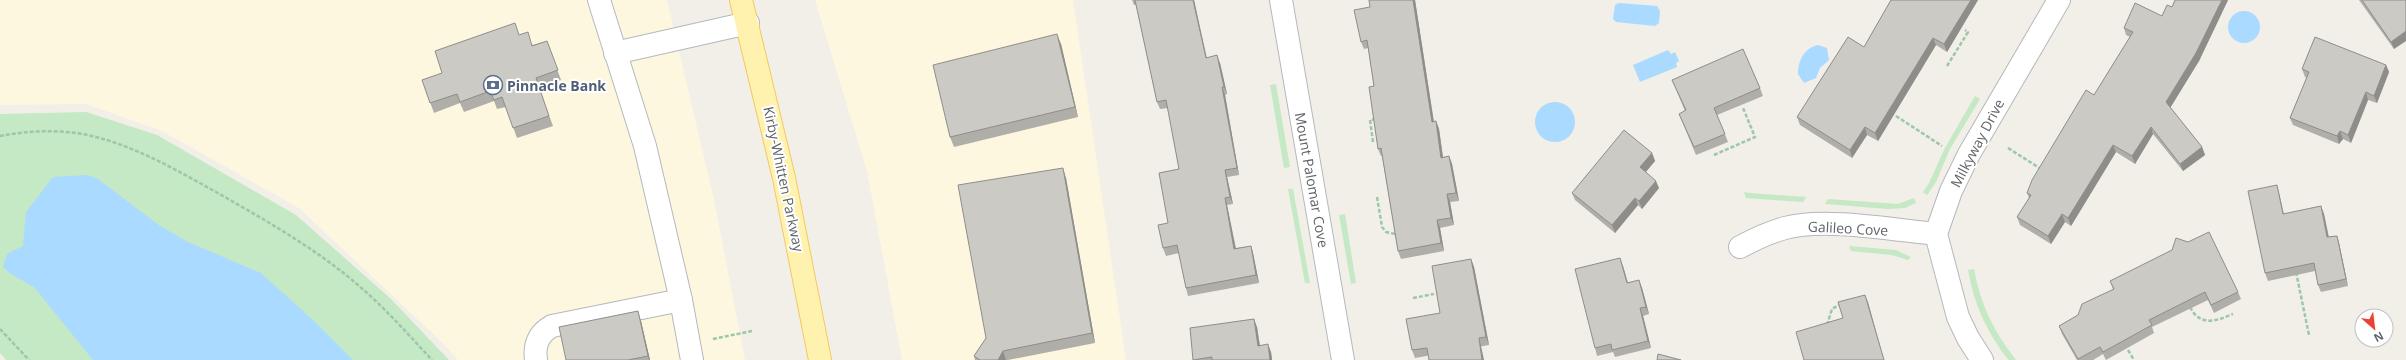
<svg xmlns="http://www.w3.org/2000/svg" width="2406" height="360" font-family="'Open Sans',sans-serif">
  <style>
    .commercial { fill: #fef7e0 }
    .green { fill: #c5e8c5 }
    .water { fill: #aadaff }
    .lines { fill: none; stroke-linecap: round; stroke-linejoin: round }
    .minor-casing { stroke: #b5b8bc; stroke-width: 24 }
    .major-casing { stroke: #f2c960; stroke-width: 24 }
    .path { stroke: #9cc7a9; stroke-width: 2.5; stroke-dasharray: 4 2; stroke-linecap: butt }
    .minor { stroke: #fff; stroke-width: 22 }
    .major { stroke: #fff2af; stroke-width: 22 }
    .wall { fill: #afaea9 }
    .shaded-wall { fill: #8f8d8a }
    .building { fill: #cccac5; stroke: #8f8d8a }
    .labels { text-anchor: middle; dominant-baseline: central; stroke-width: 4; stroke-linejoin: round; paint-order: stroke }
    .service-label { font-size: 14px; font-weight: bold; fill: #4e5e75; stroke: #fff; text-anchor: start }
    .street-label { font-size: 14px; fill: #5f6368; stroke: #fff }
  </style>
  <rect width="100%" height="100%" fill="#f1efe8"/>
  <g class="commercial">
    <polygon points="0,0 667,0 714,200 745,360 458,360 443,343 299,208 162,131 86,104 0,105"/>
    <polygon points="815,0 1073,0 1126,360 902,360 867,171"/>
  </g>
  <g class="green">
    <polygon points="1276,84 1290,167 1284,168 1270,85"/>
    <polygon points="1975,96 1980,99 1950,149 1936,182 1927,195 1923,192 1929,183 1945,148"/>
    <polygon points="86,112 157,135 296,215 391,299 449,360 6,360 0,353 0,114"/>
    <polygon points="1288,189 1293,189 1310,283 1305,283"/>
    <polygon points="1744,192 1750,193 1806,197 1803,202 1746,198"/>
    <polygon points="1914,198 1916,203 1905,208 1888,209 1825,204 1828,199 1898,204"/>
    <polygon points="1345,214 1356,283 1351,284 1339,215"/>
    <polygon points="1849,246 1896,250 1911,257 1908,260 1892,255 1851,251"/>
    <path d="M 1974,269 C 1980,304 1994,332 2016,360 L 2009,360 L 2006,357 C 1986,330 1974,304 1968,270 Z"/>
  </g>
  <g class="water">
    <polygon points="1619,3 1657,6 1660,11 1659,23 1655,26 1616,22 1613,19 1615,5"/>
    <circle cx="2244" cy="27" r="16"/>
    <path d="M 1818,45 L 1827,48 L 1829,60 L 1820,68 L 1816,78 L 1804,83 L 1798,74 C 1798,61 1804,48 1818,45 Z"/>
    <polygon points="1668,50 1671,54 1675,52 1679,61 1676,63 1677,67 1640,82 1633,65"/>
    <circle cx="1555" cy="122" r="20"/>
    <polygon points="87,175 98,179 160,226 188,242 261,273 315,322 353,360 93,360 34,287 11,274 3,267 7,254 23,246 26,212 53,177"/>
  </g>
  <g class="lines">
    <g class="minor-casing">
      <g id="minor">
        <polyline points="599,0 645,146 681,300 692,360"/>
        <polyline points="1281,0 1343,360"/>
        <polyline points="615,53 748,23"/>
        <path d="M 1740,247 C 1755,239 1770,232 1785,228 C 1823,217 1895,230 1936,234"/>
        <path d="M 536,360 C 534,345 538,334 552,326 L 681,300"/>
        <polyline points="1982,360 1968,338 1958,317 1936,234 1951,191 1969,154 2059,0"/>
      </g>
    </g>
    <g class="major-casing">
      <polyline id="major" points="741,0 784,178 820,360"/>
    </g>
    <g class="path">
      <polyline points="1947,66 1968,32 1965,30"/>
      <polyline points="1896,116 1942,146"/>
      <path d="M 0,136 C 30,130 66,129 96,137 C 139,148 178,171 216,192 C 265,220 315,248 358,285 C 384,307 408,334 432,360"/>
      <polyline points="1373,142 1370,120 1377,119"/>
      <polyline points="2008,148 2041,169"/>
      <polyline points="1714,155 1755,137 1743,108"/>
      <polyline points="1377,197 1382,227 1386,232 1395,234"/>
      <polyline points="2296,272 2309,335"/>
      <polyline points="1413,298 1434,294"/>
      <path d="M 2190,307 C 2200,327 2216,321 2233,314"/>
      <polyline points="1827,325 1832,309 1842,303"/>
      <polyline points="0,329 29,360"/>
      <polyline points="713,339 752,331"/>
      <polyline points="2128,350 2134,360"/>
    </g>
    <use href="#minor" class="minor"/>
    <use href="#major" class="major"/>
  </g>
  <g class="wall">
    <polygon points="1132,0 1194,0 1207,58 1220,63 1227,94 1225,95 1239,175 1227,177 1233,204 1227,205 1236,248 1251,246 1253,253 1259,283 1188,296 1186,288 1179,253 1166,256 1163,248 1179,169 1168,108 1160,109 1157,102 1136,5 1134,5"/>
    <polygon points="1415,0 1434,122 1436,121 1439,129 1443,157 1449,156 1452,164 1459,201 1450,202 1454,225 1440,228 1444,251 1401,259 1398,251 1382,156 1381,156 1378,149 1374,86 1368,48 1364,49 1361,42"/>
    <polygon points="1891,0 1978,0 1947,52 1936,45 1878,141 1867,135 1852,158 1800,125 1797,117 1864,47"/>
    <polygon points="2175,0 2228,0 2199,61 2170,107 2202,147 2205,155 2183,171 2153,134 2135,164 2116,152 2071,226 2065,222 2051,244 2020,225 2017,217 2029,198 2027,193 2094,95 2130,37 2126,35 2124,28 2162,16 2172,7"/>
    <polygon points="2359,0 2406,0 2394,49"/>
    <polygon points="519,35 533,45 547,41 561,80 539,88 553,126 517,138 506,107 497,109 494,101 464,112 460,103 434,113 422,80 442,73"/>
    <polygon points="1061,44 1078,117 954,147 950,137"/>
    <polygon points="2386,65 2389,72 2377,103 2368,100 2351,143 2343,139 2339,144 2293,125 2290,118 2307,78 2305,77 2302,69"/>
    <polygon points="1672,80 1760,88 1763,96 1717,115 1728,142 1696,155 1679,114 1685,111"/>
    <polygon points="1652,153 1655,161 1646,172 1659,188 1642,209 1638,205 1615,233 1575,200 1572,193"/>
    <polygon points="1066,178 1095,343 1008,360 975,360 974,356 986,338"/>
    <polygon points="2277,185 2279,193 2284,214 2321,206 2324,214 2329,237 2337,236 2339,243 2348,286 2321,292 2318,285 2315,271 2268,281 2265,273"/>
    <polygon points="1471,259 1474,267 1489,345 1415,358 1412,350 1440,313"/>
    <polygon points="1623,266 1628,283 1639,280 1642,288 1649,314 1643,316 1651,348 1615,357 1613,352 1597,356 1595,348"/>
    <polygon points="2110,281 2238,292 2241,299 2214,313 2208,300 2152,327 2154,333 2106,360 2103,354 2093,360 2077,360 2062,334 2059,326 2078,315 2113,289"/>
    <polygon points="641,321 650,360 566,360"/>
    <polygon points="1257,327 1260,346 1271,352 1272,360 1194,360 1190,328"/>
  </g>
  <g class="shaded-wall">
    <polygon points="1193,0 1194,0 1208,66 1206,58"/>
    <polygon points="1413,0 1415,0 1435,130 1432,122"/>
    <polygon points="1971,0 1978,0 1947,52 1944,44"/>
    <polygon points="2222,0 2228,0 2199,61 2169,110 2166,102"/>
    <polygon points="2406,31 2406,41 2394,49 2391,42"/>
    <polygon points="1057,34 1061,44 1078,117 1075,107"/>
    <polygon points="1933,38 1936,45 1878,141 1875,133"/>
    <polygon points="1217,55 1220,63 1227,94 1224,87"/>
    <polygon points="2386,65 2389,72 2377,103 2374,96"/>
    <polygon points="1222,87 1225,95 1239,175 1237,168"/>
    <polygon points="2366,92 2368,100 2351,143 2348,135"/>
    <polygon points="1436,121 1439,129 1444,165 1441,158"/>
    <polygon points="1865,127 1867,135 1852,158 1850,150"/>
    <polygon points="2151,127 2153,134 2135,164 2132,156"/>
    <polygon points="2340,131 2343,139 2339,144 2337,136"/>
    <polygon points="2113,145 2116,152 2071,226 2068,218"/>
    <polygon points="2202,147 2205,155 2183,171 2180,164"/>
    <polygon points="1652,153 1655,161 1643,175 1640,167"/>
    <polygon points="1449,156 1452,164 1459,201 1456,193"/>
    <polygon points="1063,168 1066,178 1095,343 1092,333"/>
    <polygon points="1225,170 1227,177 1233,204 1230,197"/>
    <polygon points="1656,181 1659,188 1642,209 1639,201"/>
    <polygon points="2277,185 2279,193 2285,222 2283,214"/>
    <polygon points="1447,194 1450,202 1454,225 1451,218"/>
    <polygon points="1225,198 1227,205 1237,256 1234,249"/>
    <polygon points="1635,198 1638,205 1615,233 1612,225"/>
    <polygon points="2321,206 2324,214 2330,245 2327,237"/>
    <polygon points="2062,214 2065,222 2051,244 2048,236"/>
    <polygon points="1437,220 1440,228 1444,251 1441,243"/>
    <polygon points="2337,236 2339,243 2348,286 2346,279"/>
    <polygon points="1251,246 1253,253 1259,283 1256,275"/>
    <polygon points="1620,258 1623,266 1630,291 1627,283"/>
    <polygon points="1471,259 1474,267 1489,345 1486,337"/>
    <polygon points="1639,280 1642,288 1649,314 1646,307"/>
    <polygon points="1865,295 1868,302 1884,360"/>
    <polygon points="1640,308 1643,316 1651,348 1648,341"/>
    <polygon points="638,311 641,321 650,360 649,360 648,356"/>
    <polygon points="1254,319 1257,327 1261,354 1258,346"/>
    <polygon points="1479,338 1481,346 1484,360 1482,360"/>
    <polygon points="1268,344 1271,352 1272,360 1270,360"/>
    <polygon points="1003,351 1006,360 998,360"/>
  </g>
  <g class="building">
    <polygon points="1135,0 1193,0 1206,58 1217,55 1224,87 1222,87 1237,168 1225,170 1230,197 1225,198 1234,249 1251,246 1256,275 1186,288 1177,245 1163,248 1158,225 1168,223 1159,173 1179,169 1166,100 1157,102"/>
    <polygon points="1369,0 1413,0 1432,122 1436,121 1441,158 1449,156 1456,193 1447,194 1451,218 1437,220 1441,243 1398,251 1381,148 1378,149 1369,87 1374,86 1367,40 1361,42 1354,10 1370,7"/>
    <polygon points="1891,0 1971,0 1944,44 1933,38 1875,133 1865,127 1850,150 1797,117 1848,37 1864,47"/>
    <polygon points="2175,0 2222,0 2196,53 2166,102 2202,147 2180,164 2151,127 2132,156 2113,145 2068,218 2062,214 2048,236 2017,217 2031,195 2027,193 2032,180 2086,90 2094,95 2133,32 2124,28 2135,3 2162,16 2167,5 2172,7"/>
    <polygon points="2362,0 2406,0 2406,31 2391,42"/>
    <polygon points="515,23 519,35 528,32 532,46 547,41 558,70 536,78 549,116 513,128 502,97 494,100 490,91 460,102 457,94 430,103 422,80 442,73 435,51"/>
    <polygon points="1057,34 1075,107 950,137 933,65"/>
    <polygon points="2315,37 2386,65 2374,96 2366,92 2348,135 2340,131 2337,136 2290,118 2309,72 2302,69"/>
    <polygon points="1743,49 1760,88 1714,108 1725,134 1694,147 1679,114 1686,110 1672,80"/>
    <polygon points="1624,130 1652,153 1640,167 1656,181 1639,201 1635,198 1612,225 1572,193"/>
    <polygon points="1063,168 1092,333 1003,351 998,360 980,360 974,356 986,338 958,185"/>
    <polygon points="2277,185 2283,214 2321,206 2327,237 2337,236 2346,279 2318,285 2314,263 2265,273 2248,191"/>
    <polygon points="2209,232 2238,292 2211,305 2205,292 2149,320 2152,325 2103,352 2100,347 2078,359 2059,326 2078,315 2082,304 2114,289 2110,281 2172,250 2176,238 2188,242"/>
    <polygon points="1620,258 1627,283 1639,280 1646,307 1640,308 1648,341 1612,350 1611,344 1595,348 1575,269"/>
    <polygon points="1471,259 1486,337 1479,338 1482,360 1429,360 1427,348 1412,350 1406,319 1440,313 1432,266"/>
    <polygon points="1865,295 1884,360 1804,360 1796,332 1843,318 1838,302"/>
    <polygon points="638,311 648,356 628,360 566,360 559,327"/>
    <polygon points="1254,319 1258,346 1268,344 1270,360 1212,360 1212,357 1193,360 1190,328"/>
    <polygon points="1658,354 1681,360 1657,360"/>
  </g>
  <defs>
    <g id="bank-ring" transform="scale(1)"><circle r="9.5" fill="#fff" stroke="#5c6f8a" stroke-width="1.5"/><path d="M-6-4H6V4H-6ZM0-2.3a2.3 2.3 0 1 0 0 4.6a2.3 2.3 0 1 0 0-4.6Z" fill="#5c6f8a"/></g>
  </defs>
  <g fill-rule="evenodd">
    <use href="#bank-ring" x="493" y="85"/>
  </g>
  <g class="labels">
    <g class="service-label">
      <text x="507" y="85">Pinnacle Bank</text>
    </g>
    <g class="street-label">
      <text transform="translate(1977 143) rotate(-62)">Milkyway Drive</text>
      <text transform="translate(784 179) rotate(78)">Kirby-Whitten Parkway</text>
      <text transform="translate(1312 180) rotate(80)">Mount Palomar Cove</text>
      <text transform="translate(1848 228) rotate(3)">Galileo Cove</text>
    </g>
  </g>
  <g transform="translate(2374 328) rotate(152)"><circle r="19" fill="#ffffff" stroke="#bfc1c3"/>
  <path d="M0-3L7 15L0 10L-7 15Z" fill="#ea4335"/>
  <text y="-6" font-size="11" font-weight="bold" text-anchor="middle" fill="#5f6368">N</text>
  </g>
</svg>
